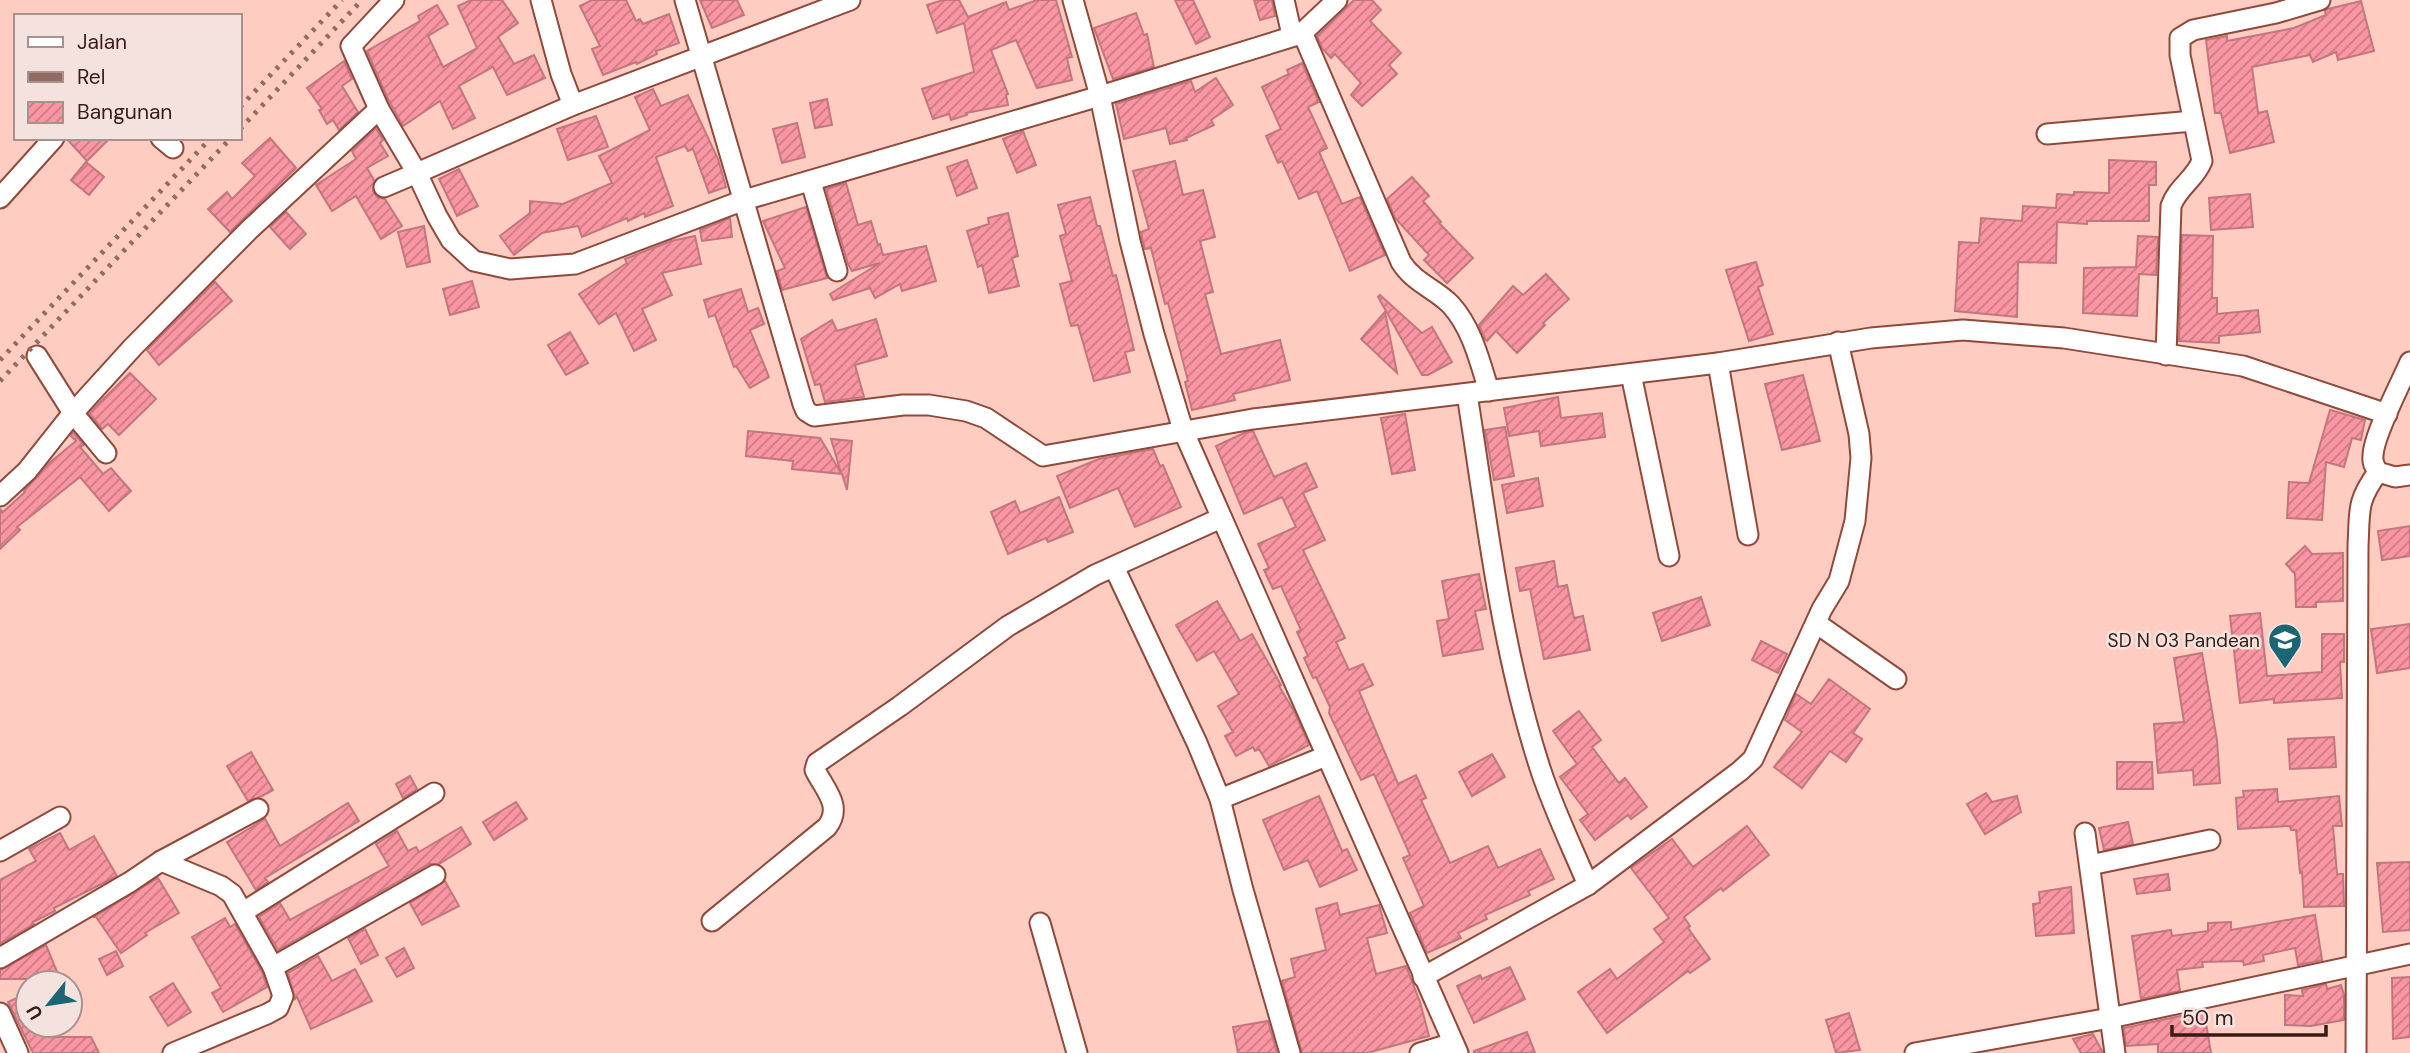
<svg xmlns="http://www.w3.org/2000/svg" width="2410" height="1053" font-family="'DM Sans',sans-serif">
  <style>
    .building { fill: url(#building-hatch); stroke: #c4767f; stroke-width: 2 }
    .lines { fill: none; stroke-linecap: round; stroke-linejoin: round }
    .minor-casing { stroke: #90493b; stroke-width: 23 }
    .minor { stroke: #fff; stroke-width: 19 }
    .rail { stroke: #926b62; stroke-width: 5; stroke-dasharray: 3.5 7; stroke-linecap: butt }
    .labels { text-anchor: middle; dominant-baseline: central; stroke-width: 5; stroke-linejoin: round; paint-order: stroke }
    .poi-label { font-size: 19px; fill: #391b15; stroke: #f3e2de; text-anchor: end }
  </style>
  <defs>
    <pattern id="building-hatch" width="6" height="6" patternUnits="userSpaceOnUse" patternTransform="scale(1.75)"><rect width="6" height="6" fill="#fa96a2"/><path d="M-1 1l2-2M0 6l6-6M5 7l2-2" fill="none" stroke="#cb7a83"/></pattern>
  </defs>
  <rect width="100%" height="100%" fill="#feccc1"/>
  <g class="building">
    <polygon points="471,0 502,0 518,23 498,37 514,64 534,55 545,78 507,95 493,67 459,86 475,118 453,129 440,101 403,126 387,97 367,51 420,21 418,16 437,5 448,24 428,36 443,67 477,48 458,6"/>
    <polygon points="592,0 626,0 636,21 640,19 643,24 669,14 679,43 656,51 657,54 637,64 636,62 603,75 592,49 600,46 580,6"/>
    <polygon points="700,0 737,0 744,15 712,28"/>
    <polygon points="943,0 959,0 968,17 1006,2 1009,10 1037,0 1056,0 1072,57 1067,58 1072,80 1037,88 1016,40 991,50 1008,94 1006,95 1008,105 966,113 967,115 951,120 949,114 933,119 922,89 974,72 964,23 937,33 927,5"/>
    <polygon points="1175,0 1193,0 1210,37 1196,44"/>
    <polygon points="1254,0 1272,0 1275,16 1260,20"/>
    <polygon points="1354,0 1372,0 1381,10 1370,21 1401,53 1389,65 1397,74 1362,106 1351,95 1361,83 1335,54 1331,58 1322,48 1317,36"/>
    <polygon points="2361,1 2374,51 2338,60 2336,52 2313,62 2310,55 2252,67 2258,113 2267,111 2274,142 2230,153 2221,113 2215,113 2206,40 2227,36 2227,41 2294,28 2326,15 2325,11 2328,9"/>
    <polygon points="1136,13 1144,35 1147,34 1154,67 1113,79 1094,28"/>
    <polygon points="344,61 352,79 342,86 358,112 339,130 333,120 327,124 319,110 322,109 307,88"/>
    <polygon points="1302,63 1319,102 1308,107 1327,148 1319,152 1342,204 1360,197 1385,255 1350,271 1317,191 1299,199 1282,161 1278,163 1266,136 1281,129 1262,87 1289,74 1287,70"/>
    <polygon points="1216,78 1233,105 1211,120 1214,125 1186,138 1187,140 1170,144 1166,128 1124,139 1116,104 1191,81 1195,92"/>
    <polygon points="653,89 661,106 688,95 718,159 726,187 709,193 693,149 688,151 685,146 656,157 673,206 645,217 644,213 628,221 627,218 582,237 578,226 542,233 514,255 500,236 530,213 530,201 563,204 612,183 599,156 650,130 635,97"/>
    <polygon points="827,99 832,125 815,128 810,103"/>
    <polygon points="596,116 608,147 568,160 557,129"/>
    <polygon points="797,123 805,157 782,163 773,129"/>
    <polygon points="376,128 383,140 380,143 388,156 367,168 374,180 373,191 377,197 385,199 402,226 381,239 356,196 332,211 316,185 356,159 352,151"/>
    <polygon points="1023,131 1036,165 1017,173 1003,139"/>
    <polygon points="66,138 110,138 87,161"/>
    <polygon points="270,138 296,168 230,232 208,209 227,192 232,199 255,176 242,163"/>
    <polygon points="967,160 977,188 957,196 947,167"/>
    <polygon points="2109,160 2156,162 2156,185 2149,185 2149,221 2087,221 2087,224 2057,222 2056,263 2018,262 2017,317 1955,311 1959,242 1979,243 1981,218 2022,221 2023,206 2056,208 2057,194 2074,195 2074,192 2109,193"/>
    <polygon points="1175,161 1183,195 1203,190 1215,237 1200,241 1213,292 1205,294 1221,354 1280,340 1290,380 1233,394 1235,400 1192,410 1185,382 1188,381 1168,303 1165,304 1151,248 1145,249 1142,238 1141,232 1149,229 1133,171"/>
    <polygon points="86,162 104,177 89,195 71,180"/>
    <polygon points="459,169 478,206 457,216 439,179"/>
    <polygon points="1412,177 1429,196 1423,201 1441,222 1439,223 1473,258 1447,283 1424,260 1429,255 1395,218 1387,199"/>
    <polygon points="846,183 858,225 871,221 878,245 880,244 883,255 926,246 936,281 902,291 900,284 875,298 870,288 833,300 830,294 880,263 852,271 848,264 826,189"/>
    <polygon points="2250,194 2253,227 2211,230 2209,198"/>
    <polygon points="1090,197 1097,226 1100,226 1113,276 1116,275 1134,350 1125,352 1130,372 1094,381 1078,325 1071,326 1060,284 1072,281 1060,236 1066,234 1058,205"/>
    <polygon points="806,207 827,278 782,290 777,271 785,268 763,221"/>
    <polygon points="286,212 306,234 290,249 270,227"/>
    <polygon points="1008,213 1018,256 1012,258 1019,286 989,293 982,265 978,267 967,231 989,224 988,218"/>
    <polygon points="730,218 732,237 702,241 700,230"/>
    <polygon points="424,226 430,262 407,267 398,232"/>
    <polygon points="2182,235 2213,236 2212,298 2217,298 2217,314 2258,310 2260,332 2219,336 2219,343 2179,341"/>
    <polygon points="695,236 701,264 662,273 672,295 642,309 656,340 634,351 616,313 599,324 579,294 627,263 625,259 671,241"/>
    <polygon points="2138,236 2158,237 2156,275 2139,274 2137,316 2083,313 2084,268 2136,267"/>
    <polygon points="1756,262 1763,285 1758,287 1773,334 1749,341 1726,270"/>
    <polygon points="1546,274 1569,299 1543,323 1545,325 1517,353 1496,331 1487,341 1485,339 1479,325 1513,286 1523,295"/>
    <polygon points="472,281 479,307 450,315 443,289"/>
    <polygon points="215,282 232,301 159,365 147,350"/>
    <polygon points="741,289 748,312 758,308 764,324 750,330 769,377 750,388 736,366 734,367 715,315 709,317 704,300"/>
    <polygon points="1380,295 1422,333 1432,327 1452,362 1428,375 1422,375 1378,297"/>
    <polygon points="1385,312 1397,373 1361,339"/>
    <polygon points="876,319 887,356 855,365 864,397 825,402 820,384 815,385 801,339 832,320 837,331"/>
    <polygon points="570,332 588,363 566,375 548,345"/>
    <polygon points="130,373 156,399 119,435 108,424 102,429 89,413"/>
    <polygon points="1803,375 1820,441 1782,450 1765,384"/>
    <polygon points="1558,397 1561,418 1602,413 1605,437 1541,446 1539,431 1509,436 1504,408"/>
    <polygon points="2330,410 2365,420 2361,440 2352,438 2344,467 2326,462 2322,520 2287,518 2289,482 2309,483"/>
    <polygon points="1405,414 1415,470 1392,474 1381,418"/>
    <polygon points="1505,427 1514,476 1494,480 1485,430"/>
    <polygon points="748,431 820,438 841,473 831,439 852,441 847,490 842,474 792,469 793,461 746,456"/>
    <polygon points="1253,431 1274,477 1306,463 1317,487 1303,493 1325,540 1303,550 1345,638 1336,642 1349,670 1363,664 1373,685 1359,691 1398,784 1416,775 1426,798 1421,800 1450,863 1488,846 1498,868 1540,849 1554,879 1528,891 1530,895 1485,915 1487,919 1458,933 1461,938 1427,953 1410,913 1424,906 1403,858 1410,855 1374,774 1361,780 1329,713 1330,707 1316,677 1313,678 1304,658 1308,656 1297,632 1301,630 1281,586 1273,589 1264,570 1269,568 1258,544 1296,527 1282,497 1244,514 1216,446 1244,433"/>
    <polygon points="73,432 84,445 80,447 103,474 111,468 131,491 109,511 80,477 17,527 20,530 0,549 0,509 3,512 25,492 24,491 48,464 76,441 71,436"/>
    <polygon points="1153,449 1160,466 1163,465 1181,507 1135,527 1118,488 1070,508 1057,476 1099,459"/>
    <polygon points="1538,478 1543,506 1507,513 1502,485"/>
    <polygon points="1059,497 1073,532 1048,542 1046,538 1008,554 991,512 1015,501 1020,513"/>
    <polygon points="2410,526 2410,556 2382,560 2378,531"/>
    <polygon points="2305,546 2312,554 2343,553 2343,601 2316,602 2316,607 2296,607 2295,574 2286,564"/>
    <polygon points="1554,561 1558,587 1567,585 1574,618 1583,616 1590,650 1544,659 1530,589 1520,591 1516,568"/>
    <polygon points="1479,574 1486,609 1475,611 1483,649 1443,656 1437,621 1449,619 1442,581"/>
    <polygon points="1701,597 1710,625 1662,641 1653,613"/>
    <polygon points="1217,601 1240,641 1252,634 1281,685 1279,686 1295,713 1309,745 1269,766 1259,749 1255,751 1253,747 1236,756 1225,736 1233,732 1218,706 1239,694 1214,651 1197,661 1176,625"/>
    <polygon points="2260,613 2267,676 2322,672 2322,634 2344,634 2344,662 2340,662 2342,698 2274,703 2274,699 2240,703 2230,616"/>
    <polygon points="2410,624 2410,668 2377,673 2371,629"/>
    <polygon points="1761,641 1787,654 1778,673 1752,660"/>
    <polygon points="2202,653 2217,740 2220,783 2194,785 2193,770 2158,773 2154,724 2184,722 2174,658"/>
    <polygon points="1829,679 1870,709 1853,733 1862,739 1846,762 1830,751 1802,788 1774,767 1802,732 1785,720 1796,694 1811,704"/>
    <polygon points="1579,711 1601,740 1592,747 1619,783 1625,778 1647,807 1631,819 1628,815 1595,840 1580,820 1588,814 1560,777 1577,764 1553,731"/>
    <polygon points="2334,737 2336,767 2290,769 2288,739"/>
    <polygon points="251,752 273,790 260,797 248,801 227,766"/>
    <polygon points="1492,754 1505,777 1472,796 1459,772"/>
    <polygon points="2117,762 2152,762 2153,789 2117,789"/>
    <polygon points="410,776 417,789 403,798 396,784"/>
    <polygon points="2277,789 2278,802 2339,796 2342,826 2333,826 2337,874 2343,874 2344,906 2304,907 2302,872 2300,873 2296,830 2291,830 2290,826 2238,829 2236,798 2244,797 2243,791"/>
    <polygon points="1986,793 1992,802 2017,796 2021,812 1985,834 1967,804"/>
    <polygon points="1319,796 1342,851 1347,849 1357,870 1320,887 1308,860 1284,870 1263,820"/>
    <polygon points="516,802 527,819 494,840 483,822"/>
    <polygon points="348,803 359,821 265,878 268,882 256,890 227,842 265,819 280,846"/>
    <polygon points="2128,822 2133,844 2104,850 2099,828"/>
    <polygon points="1747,826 1769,855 1723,891 1721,888 1684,917 1690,926 1688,928 1710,959 1690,973 1688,971 1607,1033 1578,992 1610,969 1617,979 1664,942 1654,929 1669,918 1631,868 1672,839 1693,867"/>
    <polygon points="461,827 471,844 439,864 429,864 278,950 259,917 280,903 290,920 389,866 376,844 397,831 408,851 416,847 419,852"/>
    <polygon points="60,833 69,850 94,836 117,876 54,908 55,911 33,922 34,924 0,944 0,880 36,861 29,849"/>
    <polygon points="2410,862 2410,930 2383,932 2377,863"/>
    <polygon points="2168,874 2170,890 2137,894 2134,879"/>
    <polygon points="158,878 179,913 145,933 147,935 121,953 96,917 94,917"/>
    <polygon points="445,881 459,906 422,925 410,903"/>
    <polygon points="2071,887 2074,933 2036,936 2033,904 2040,903 2039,892"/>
    <polygon points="1337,903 1340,915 1379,905 1387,933 1367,938 1376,974 1406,966 1420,1002 1429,1036 1367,1053 1302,1053 1282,981 1295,977 1291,959 1326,950 1316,909"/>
    <polygon points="2315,915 2322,960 2298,965 2295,948 2263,955 2264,961 2244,965 2243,961 2202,962 2203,967 2177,970 2180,991 2141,999 2132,936 2171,930 2172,936 2208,931 2208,923 2231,922 2231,930"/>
    <polygon points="225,918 230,927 235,924 262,972 267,987 223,1012 212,993 221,988 192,937"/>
    <polygon points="365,929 378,955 361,964 348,938"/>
    <polygon points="46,945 60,979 0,979 0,970"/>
    <polygon points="404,948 414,968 397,977 386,958"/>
    <polygon points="116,951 123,966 107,975 99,959"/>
    <polygon points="318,956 332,981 355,969 372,1001 311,1029 297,997 295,999 288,973"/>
    <polygon points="1510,967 1525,999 1474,1023 1457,986 1480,975 1482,979"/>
    <polygon points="2410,977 2410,1037 2393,1039 2392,978"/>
    <polygon points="173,983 191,1012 168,1026 150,997"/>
    <polygon points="2326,984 2327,989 2341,985 2344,995 2344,1020 2311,1026 2285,1025 2285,995 2303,996 2302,990"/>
    <polygon points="28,993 28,1025 67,1025 46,1037 91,1037 99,1053 33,1053 8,1002"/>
    <polygon points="2204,1011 2211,1053 2158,1053 2158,1044 2126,1046 2124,1028"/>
    <polygon points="1849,1013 1860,1050 1836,1053 1826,1020"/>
    <polygon points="1268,1021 1277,1053 1238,1053 1233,1027"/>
    <polygon points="1527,1032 1535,1053 1474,1053 1474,1051"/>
    <polygon points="2093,1034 2103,1053 2081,1053 2073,1039"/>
  </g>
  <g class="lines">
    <g class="minor-casing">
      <g id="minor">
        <polyline points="541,0 561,74 573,105"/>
        <polyline points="685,0 803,404 806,411 814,416 903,405 929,405 966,411 986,418 1043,456 1253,419 1718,363 1871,338 1963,330 2064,338 2243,366 2387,414"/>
        <polyline points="1073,0 1100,96 1130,241 1154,334 1183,430 1458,1053"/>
        <polyline points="1284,0 1292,35"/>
        <path d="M 1301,34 L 1306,41 L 1401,262 C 1414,283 1436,289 1451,305 C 1472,328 1480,362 1489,391"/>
        <polyline points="379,109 351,46 394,0"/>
        <polyline points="2047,134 2193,121"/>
        <polyline points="161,138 173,148"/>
        <polyline points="811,182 837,271"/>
        <polyline points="384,187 417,173 437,216 451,240 474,261 510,269 575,264 744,200 1100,96 1301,34 1337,0"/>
        <polyline points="0,198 54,138"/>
        <path d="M 2166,355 L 2171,206 C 2177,188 2195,179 2202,161 L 2180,55 L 2180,38 L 2193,30 L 2276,13 L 2320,0"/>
        <polyline points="37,356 73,413 106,453"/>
        <path d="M 2410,362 C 2401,383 2373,436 2373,456 C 2372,463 2375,467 2378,472 L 2395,477 L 2410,475"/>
        <polyline points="1718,363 1748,535"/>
        <polyline points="1631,374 1669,556"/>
        <path d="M 1467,394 C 1487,520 1501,649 1541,771 C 1554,810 1572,847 1588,885"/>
        <polyline points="0,496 27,471 73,413 133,347 250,229 379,109 417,173 573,105 850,0"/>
        <polyline points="1114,567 1197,743 1220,799 1243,890 1290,1053"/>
        <polyline points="1816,623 1896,679"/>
        <polyline points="1220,799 1326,756"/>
        <polyline points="2085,833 2115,1053"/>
        <polyline points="0,851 60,817"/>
        <polyline points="161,861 221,886 232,894 273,967 283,996 278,1008 267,1014 173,1053"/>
        <polyline points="2090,865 2210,840"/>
        <polyline points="243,912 434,793"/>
        <path d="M 712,921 L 827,827 C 843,806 825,790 815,770 L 817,763 L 900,706 L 1008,626 L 1095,575 L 1221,518"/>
        <polyline points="1040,923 1077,1053"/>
        <polyline points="0,958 130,882 161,861 258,809"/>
        <polyline points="273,967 435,875"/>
        <polyline points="1423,977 1588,885 1740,771 1753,759 1822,609 1839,581 1855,521 1861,458 1859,434 1838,342"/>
        <polyline points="0,1013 18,1053"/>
        <polyline points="1420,1053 1453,1043"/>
        <polyline points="1915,1053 2110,1018 2410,954"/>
        <path d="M 2356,1053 L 2358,546 C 2360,511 2356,502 2378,472"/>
      </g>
    </g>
    <use href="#minor" class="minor"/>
    <g class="rail">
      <polyline points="240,107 342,0"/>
      <polyline points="240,129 362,0"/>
      <polyline points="0,360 211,138"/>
      <polyline points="0,381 231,138"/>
    </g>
  </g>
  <defs>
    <g id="school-pin" transform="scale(1.75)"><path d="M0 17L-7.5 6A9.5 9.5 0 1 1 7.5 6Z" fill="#1c6572" stroke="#f3e2de"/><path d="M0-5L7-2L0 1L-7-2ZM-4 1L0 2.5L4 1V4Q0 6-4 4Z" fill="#fff"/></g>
  </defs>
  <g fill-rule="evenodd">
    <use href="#school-pin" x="2285" y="640"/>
  </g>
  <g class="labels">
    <g class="poi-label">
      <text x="2260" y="640">SD N 03 Pandean</text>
    </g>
  </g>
  <rect x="14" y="14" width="228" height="126" fill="#f3e2de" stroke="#a9928e" stroke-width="2"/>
  <rect x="28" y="37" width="35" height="10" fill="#ffffff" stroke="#a9928e" stroke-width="2"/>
  <text x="77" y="49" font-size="21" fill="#391b15">Jalan</text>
  <rect x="28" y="72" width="35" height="10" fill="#926b62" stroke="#a9928e" stroke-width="2"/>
  <text x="77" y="84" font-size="21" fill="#391b15">Rel</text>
  <rect x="28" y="102" width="35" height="21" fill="url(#building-hatch)" stroke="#a9928e" stroke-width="2"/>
  <text x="77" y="119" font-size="21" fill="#391b15">Bangunan</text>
  <g transform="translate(49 1004) rotate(240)"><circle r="33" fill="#f3e2de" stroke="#a9928e" stroke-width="2"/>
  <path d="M0-5L12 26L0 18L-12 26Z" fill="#1c6572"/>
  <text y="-10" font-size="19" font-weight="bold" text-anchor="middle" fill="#391b15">U</text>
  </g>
  <path d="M2172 1025v10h154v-10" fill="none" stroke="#391b15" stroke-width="3.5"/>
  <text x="2182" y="1025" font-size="21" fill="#391b15" stroke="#f3e2de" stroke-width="5" paint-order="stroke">50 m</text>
</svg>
